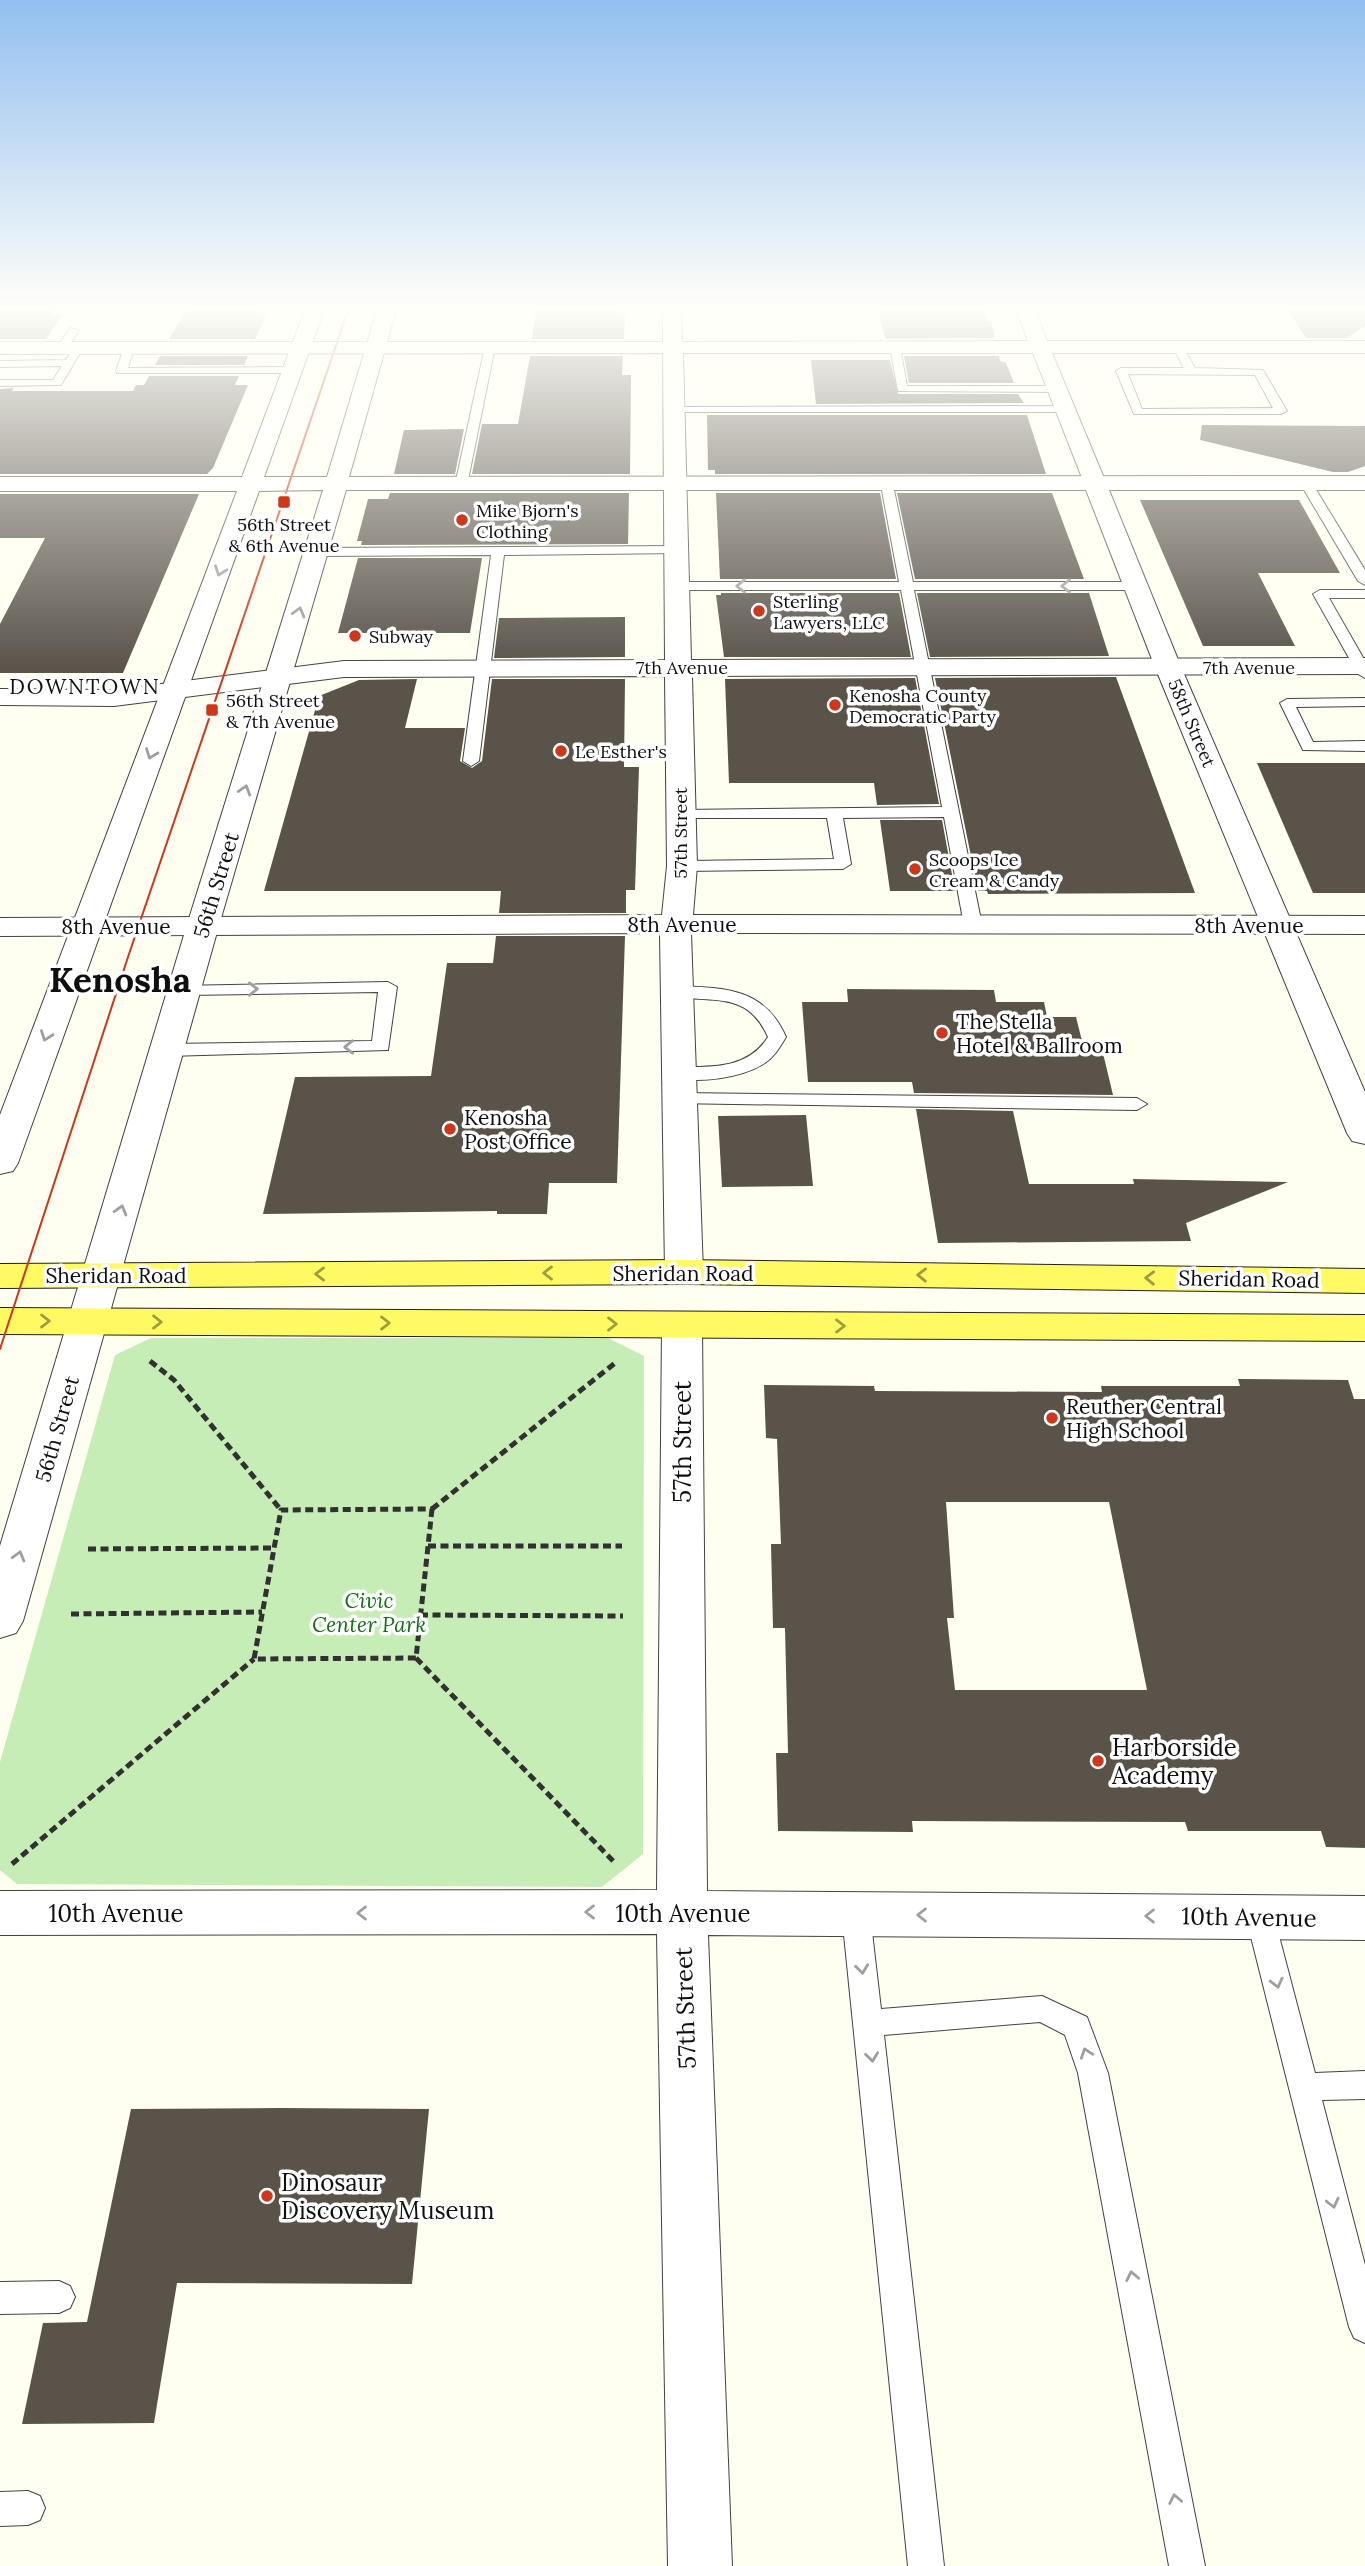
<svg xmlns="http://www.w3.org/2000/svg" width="1365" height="2566" font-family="Lora,serif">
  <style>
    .green { fill: #c7edb7 }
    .building { fill: #59534a; fill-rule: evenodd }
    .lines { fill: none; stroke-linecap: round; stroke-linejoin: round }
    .service-casing { stroke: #424242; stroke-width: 2 }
    .minor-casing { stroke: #424242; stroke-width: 2 }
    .tertiary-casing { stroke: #424242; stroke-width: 2 }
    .primary-casing { stroke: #202020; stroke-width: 2 }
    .path { stroke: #313131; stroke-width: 5; stroke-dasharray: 8 4.5; stroke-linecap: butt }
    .service { fill: #fff; fill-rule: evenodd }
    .minor { fill: #fff; fill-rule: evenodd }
    .tertiary { fill: #fff; fill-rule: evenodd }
    .primary { fill: #fffa61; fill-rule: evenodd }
    .tram { stroke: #cb381b; stroke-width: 2 }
    .oneway { stroke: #9f9f9f }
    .oneway2 { stroke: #9f9c40 }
    .poi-dot { fill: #cb381b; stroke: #fff; stroke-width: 2.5 }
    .labels { text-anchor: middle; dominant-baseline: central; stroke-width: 7; stroke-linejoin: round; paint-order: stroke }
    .far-poi-label { font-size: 18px; fill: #0f0f0f; stroke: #fff; text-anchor: start }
    .far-street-label { font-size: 18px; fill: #0f0f0f; stroke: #fff }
    .far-quarter-label { font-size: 21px; letter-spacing: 2px; fill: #0f0f0f; stroke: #fff }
    .street-label { font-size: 21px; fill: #0f0f0f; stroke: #fff }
    .poi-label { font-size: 21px; fill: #0f0f0f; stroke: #fff; text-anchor: start }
    .park-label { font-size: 21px; font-style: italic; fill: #196d1a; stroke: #fff }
    .near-street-label { font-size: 24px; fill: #0f0f0f; stroke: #fff }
    .near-poi-label { font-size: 24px; fill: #0f0f0f; stroke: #fff; text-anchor: start }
    .town-label { font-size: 35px; font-weight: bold; fill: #0f0f0f; stroke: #fff }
  </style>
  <rect width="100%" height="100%" fill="#fffff1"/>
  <polygon class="green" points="151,1338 608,1338 644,1356 643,1854 602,1887 17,1884 0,1870 0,1762 115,1355"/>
  <g class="building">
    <polygon points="0,310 55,310 52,315 62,315 46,339 0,339"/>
    <polygon points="194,310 260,310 258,313 267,313 255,339 169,339 184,313"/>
    <polygon points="536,310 618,310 617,314 625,314 624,339 532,339"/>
    <polygon points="878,310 984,310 988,321 991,321 995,338 885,339"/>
    <polygon points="1288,310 1365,310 1365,326 1347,338 1306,338"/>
    <polygon points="160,356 248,356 244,365 155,365"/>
    <polygon points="530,356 623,356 622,375 631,375 630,474 472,474 482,424 518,424"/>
    <polygon points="904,356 999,356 1000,361 1006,363 1014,383 909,383"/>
    <polygon points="811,360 890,360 898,394 1018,394 1024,403 816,404"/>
    <polygon points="149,376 239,376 235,385 248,385 213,468 207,474 0,474 0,389 14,388 12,391 133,391 136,385 144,385"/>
    <polygon points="707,415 1027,415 1046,474 715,474 715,470 708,470"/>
    <polygon points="1202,425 1365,426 1365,466 1348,472 1333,472 1200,440"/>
    <polygon points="464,429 455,474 394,474 404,430"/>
    <polygon points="390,493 629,493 628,544 361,545 362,541 357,541 368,499 388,499"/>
    <polygon points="716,493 880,493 896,579 720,579"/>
    <polygon points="897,493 1052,493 1084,579 915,579"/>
    <polygon points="0,494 199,494 123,673 0,673 0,624 45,538 0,538"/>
    <polygon points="1140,500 1299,500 1340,573 1258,573 1295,646 1203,646"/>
    <polygon points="358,558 482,558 470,633 338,633"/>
    <polygon points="721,593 899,593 911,657 724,657 716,595 721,595"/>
    <polygon points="917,593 1089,593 1109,656 930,657"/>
    <polygon points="625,617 625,657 494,658 499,618"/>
    <polygon points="1116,677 1195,893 988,894 987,891 978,891 935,678"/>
    <polygon points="915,678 939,804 877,805 874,783 729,783 725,679"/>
    <polygon points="417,679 405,728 465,728 460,761 472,768 482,761 492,679 625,679 624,767 639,767 635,890 626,890 626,913 499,913 501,891 264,891 319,696 359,680"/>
    <polygon points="1257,763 1365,763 1365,893 1313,893"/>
    <polygon points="880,820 942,820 955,891 890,891"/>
    <polygon points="496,936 625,936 617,1183 549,1183 547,1214 497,1214 497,1211 263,1214 295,1077 431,1076 447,963 493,963"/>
    <polygon points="847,989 994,990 996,1002 1044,1002 1047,1017 1076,1017 1084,1049 1102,1049 1113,1095 914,1093 912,1082 808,1082 802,1002 848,1002"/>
    <polygon points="916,1109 1013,1111 1029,1184 1134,1184 1133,1179 1288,1182 1186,1223 1191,1241 938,1243"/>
    <polygon points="806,1115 813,1186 722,1187 718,1116"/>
    <path d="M 1238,1379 L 1348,1380 L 1354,1399 L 1365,1399 L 1365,1848 L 1326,1847 L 1321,1831 L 1188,1831 L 1185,1822 L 912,1821 L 913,1832 L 778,1831 L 776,1753 L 788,1753 L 785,1628 L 773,1628 L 771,1544 L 781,1544 L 777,1439 L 766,1438 L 764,1385 L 874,1386 L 875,1391 L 1102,1392 L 1101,1386 L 1240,1386 ZM 946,1502 L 1109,1502 L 1147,1690 L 955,1690 L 947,1618 L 954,1618 Z"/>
    <polygon points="280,2108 429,2109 412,2284 177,2283 154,2423 22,2424 43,2323 87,2322 131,2109"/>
  </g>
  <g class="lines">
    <g class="service-casing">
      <g id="service">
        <polygon points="70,328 79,330 66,350 58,350 57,348"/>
        <polygon points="490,344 495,347 467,485 461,489 455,485 485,347"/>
        <polygon points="895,344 900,347 907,386 1059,386 1065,389 1059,392 898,391 890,347"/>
        <path d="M 1178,344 L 1182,345 L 1195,368 L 1263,370 L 1287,411 L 1281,414 L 1134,414 L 1116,371 L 1121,368 L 1184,368 L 1173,347 ZM 1128,374 L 1255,375 L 1273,408 L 1142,409 Z"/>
        <polygon points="129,345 134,348 128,368 293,367 298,370 293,373 117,373 116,371 124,348"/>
        <polygon points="74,346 83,348 61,385 0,386 0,380 53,380 62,366 0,367 0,361 66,360"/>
        <polygon points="674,407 1066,406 1072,409 1066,412 670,412 670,408"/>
        <polygon points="1306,479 1312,483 1365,570 1365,585 1358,581 1300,483"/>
        <polygon points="887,481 893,485 913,582 1134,582 1141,586 1134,590 914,590 982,925 973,930 964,925 944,817 843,818 851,864 843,869 682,871 674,866 682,861 834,859 827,818 675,818 673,815 681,810 942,807 901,590 677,590 670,586 677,582 899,582 881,485"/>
        <polygon points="676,546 682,550 681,553 504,555 479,761 471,766 463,761 491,555 317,556 311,552 317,548"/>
        <polygon points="1320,590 1365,590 1365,598 1329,598 1365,661 1365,678 1358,674 1313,594"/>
        <polygon points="1365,698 1365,706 1296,707 1313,742 1365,741 1365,751 1303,750 1280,703 1287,699"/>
        <polygon points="388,982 397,987 388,1050 167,1056 158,1050 167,1044 372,1041 378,992 184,995 178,994 175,990 178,986"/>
        <path d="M 676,986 C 724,988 764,987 786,1037 C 780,1047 775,1056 765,1063 C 742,1078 698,1084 671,1077 L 669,1073 L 671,1069 L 678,1067 C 712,1067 748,1069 768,1037 C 746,988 711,1005 670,995 L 667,991 L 670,987 Z"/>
        <polygon points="679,1093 1137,1098 1147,1104 1137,1110 672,1103 670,1099"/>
        <polygon points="856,1903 866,1907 870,1915 881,2009 1042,1996 1087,2017 1108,2073 1205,2566 1169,2566 1078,2073 1065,2035 1040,2022 884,2035 944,2566 908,2566 842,1915 846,1907"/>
        <polygon points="1260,1905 1270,1909 1274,1917 1315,2073 1365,2071 1365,2099 1322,2100 1365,2265 1365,2343 1354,2338 1349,2327 1246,1917 1250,1909"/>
        <polygon points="59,2281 70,2286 75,2297 70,2308 59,2313 0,2314 0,2282"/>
        <polygon points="28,2491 40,2496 45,2508 40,2520 28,2525 0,2526 0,2492"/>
      </g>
    </g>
    <g class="minor-casing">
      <g id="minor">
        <polygon points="663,310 681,310 682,342 1028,341 1016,310 1035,310 1047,341 1365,341 1365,353 1052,353 1106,483 1103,488 1087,488 1084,483 1033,353 683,353 691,660 1365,658 1365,674 692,676 697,866 693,915 1365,916 1365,934 691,933 703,1272 698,1281 684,1284 670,1281 665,1272 660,933 0,936 0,918 662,915 667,866 665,676 344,677 114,706 0,705 0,689 114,690 344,661 665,660 663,353 0,354 0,342 663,342"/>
        <polygon points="682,1312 696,1316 702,1325 707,1891 1365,1896 1365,1940 708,1935 732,2566 668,2566 657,1934 0,1935 0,1891 657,1890 662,1325 668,1316"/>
      </g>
    </g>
    <g class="tertiary-casing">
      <polygon id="tertiary" points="305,310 324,310 264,477 327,477 377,310 396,310 349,477 1365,476 1365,490 1109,490 1181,667 1365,1092 1365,1144 1352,1141 1347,1133 1155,667 1086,490 346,490 219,925 23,1621 16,1633 0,1638 0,1546 187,925 323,490 259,491 18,1163 13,1171 0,1174 0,1115 237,491 0,491 0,477 242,477"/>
    </g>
    <g class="primary-casing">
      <g id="primary">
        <polygon points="684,1260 1365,1269 1365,1293 684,1284 0,1288 0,1264"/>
        <polygon points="0,1308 1365,1315 1365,1341 0,1334"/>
      </g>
    </g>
    <g class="path">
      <polyline points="150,1361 174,1380 281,1510"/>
      <polyline points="432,1509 615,1363"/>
      <polygon points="432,1509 416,1658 254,1659 281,1510"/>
      <polyline points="428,1546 622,1546"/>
      <polyline points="88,1549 274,1548"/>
      <polyline points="71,1614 262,1612"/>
      <polyline points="420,1615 623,1616"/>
      <polyline points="416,1658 616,1864"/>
      <polyline points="12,1864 254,1659"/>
    </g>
    <use href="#service" class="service"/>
    <use href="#minor" class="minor"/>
    <use href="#tertiary" class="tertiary"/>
    <use href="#primary" class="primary"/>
    <polyline class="tram" points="0,1349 128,957 348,310"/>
  </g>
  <defs><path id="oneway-chevron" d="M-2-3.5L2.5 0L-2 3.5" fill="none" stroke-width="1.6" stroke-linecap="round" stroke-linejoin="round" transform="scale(1.75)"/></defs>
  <g class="oneway">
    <use href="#oneway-chevron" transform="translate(220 571) rotate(110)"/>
    <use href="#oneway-chevron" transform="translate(741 586) rotate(-180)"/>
    <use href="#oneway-chevron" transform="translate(1066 586) rotate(180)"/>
    <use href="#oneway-chevron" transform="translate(299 612) rotate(-74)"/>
    <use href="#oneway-chevron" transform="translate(151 754) rotate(111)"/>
    <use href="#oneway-chevron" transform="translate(245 790) rotate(-73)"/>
    <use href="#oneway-chevron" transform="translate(253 989) rotate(-1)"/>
    <use href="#oneway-chevron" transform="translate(46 1036) rotate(110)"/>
    <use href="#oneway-chevron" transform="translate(349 1047) rotate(179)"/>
    <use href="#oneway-chevron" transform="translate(121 1210) rotate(-74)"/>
    <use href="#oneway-chevron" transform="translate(19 1556) rotate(-74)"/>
    <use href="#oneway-chevron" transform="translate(590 1912) rotate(180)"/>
    <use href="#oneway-chevron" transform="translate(362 1913) rotate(180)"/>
    <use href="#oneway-chevron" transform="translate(922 1915) rotate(-180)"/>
    <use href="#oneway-chevron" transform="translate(1150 1916) rotate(-180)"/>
    <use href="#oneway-chevron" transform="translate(862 1969) rotate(83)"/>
    <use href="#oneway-chevron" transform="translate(1277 1983) rotate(76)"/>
    <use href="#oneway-chevron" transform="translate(1086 2053) rotate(-109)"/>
    <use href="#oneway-chevron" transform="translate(872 2057) rotate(83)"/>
    <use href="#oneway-chevron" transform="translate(1333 2203) rotate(76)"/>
    <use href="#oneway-chevron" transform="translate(1132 2276) rotate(-101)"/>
    <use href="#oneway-chevron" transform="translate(1175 2499) rotate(-101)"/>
  </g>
  <g class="oneway2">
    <use href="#oneway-chevron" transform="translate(548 1273) rotate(180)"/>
    <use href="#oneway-chevron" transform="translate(320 1274) rotate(180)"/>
    <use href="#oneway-chevron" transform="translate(922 1275) rotate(-179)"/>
    <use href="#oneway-chevron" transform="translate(1150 1278) rotate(-179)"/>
    <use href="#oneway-chevron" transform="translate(45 1321)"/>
    <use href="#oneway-chevron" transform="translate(157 1322)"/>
    <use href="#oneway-chevron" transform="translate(385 1323)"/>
    <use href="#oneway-chevron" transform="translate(612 1324)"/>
    <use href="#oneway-chevron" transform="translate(840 1326)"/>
  </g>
  <linearGradient id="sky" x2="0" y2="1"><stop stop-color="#92bff0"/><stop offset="0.46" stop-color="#fffff9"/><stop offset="1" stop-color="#fffff9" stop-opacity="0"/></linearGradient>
  <rect width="1365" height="670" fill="url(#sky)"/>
  <g class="poi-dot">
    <rect x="277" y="495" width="14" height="14" rx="3.5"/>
    <circle cx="462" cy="520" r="7"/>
    <circle cx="759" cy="611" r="7"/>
    <circle cx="355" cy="636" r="7"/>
    <circle cx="835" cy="705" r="7"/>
    <rect x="205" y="703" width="14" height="14" rx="3.5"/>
    <circle cx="561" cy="751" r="7"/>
    <circle cx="915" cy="869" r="7"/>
    <circle cx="942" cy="1033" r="7"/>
    <circle cx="450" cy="1129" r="7"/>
    <circle cx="1052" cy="1418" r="7"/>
    <circle cx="1098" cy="1761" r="7"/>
    <circle cx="267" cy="2196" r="7"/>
  </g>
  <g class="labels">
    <g class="far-poi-label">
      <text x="476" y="510">Mike Bjorn's<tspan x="476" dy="21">Clothing</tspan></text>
      <text x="284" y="524" text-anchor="middle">56th Street<tspan x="284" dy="21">&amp; 6th Avenue</tspan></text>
      <text x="773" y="601">Sterling<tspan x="773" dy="21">Lawyers, LLC</tspan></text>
      <text x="369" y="636">Subway</text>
      <text x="849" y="695">Kenosha County<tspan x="849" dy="21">Democratic Party</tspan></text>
      <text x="226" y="700">56th Street<tspan x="226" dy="21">&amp; 7th Avenue</tspan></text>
      <text x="575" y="751">Le Esther's</text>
      <text x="929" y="859">Scoops Ice<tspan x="929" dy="21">Cream &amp; Candy</tspan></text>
    </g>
    <g class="far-street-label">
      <text x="682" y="667">7th Avenue</text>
      <text x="1249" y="667">7th Avenue</text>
      <text transform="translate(1192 723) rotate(67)">58th Street</text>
      <text transform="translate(680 833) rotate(-90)">57th Street</text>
    </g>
    <g class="far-quarter-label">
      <text x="85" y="686">DOWNTOWN</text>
    </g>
    <g class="street-label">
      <text transform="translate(216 885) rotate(-73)">56th Street</text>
      <text x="682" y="924">8th Avenue</text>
      <text x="1249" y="925">8th Avenue</text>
      <text x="116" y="926">8th Avenue</text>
      <text x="683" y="1273">Sheridan Road</text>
      <text x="116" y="1275">Sheridan Road</text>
      <text transform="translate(1249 1279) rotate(1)">Sheridan Road</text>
      <text transform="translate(57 1429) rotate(-74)">56th Street</text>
    </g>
    <g class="poi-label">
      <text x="956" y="1021">The Stella<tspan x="956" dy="24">Hotel &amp; Ballroom</tspan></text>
      <text x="464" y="1117">Kenosha<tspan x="464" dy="24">Post Office</tspan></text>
      <text x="1066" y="1406">Reuther Central<tspan x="1066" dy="24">High School</tspan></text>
    </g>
    <g class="park-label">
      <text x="369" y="1600">Civic<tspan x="369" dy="24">Center Park</tspan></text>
    </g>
    <g class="near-street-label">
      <text transform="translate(682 1442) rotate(-90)">57th Street</text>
      <text x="116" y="1913">10th Avenue</text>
      <text x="683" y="1913">10th Avenue</text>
      <text transform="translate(1249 1917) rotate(1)">10th Avenue</text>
      <text transform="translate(685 2008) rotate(-92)">57th Street</text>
    </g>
    <g class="near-poi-label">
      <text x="1112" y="1747">Harborside<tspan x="1112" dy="28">Academy</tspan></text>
      <text x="281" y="2182">Dinosaur<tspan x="281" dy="28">Discovery Museum</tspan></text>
    </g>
    <g class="town-label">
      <text x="120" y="979">Kenosha</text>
    </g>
  </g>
</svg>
